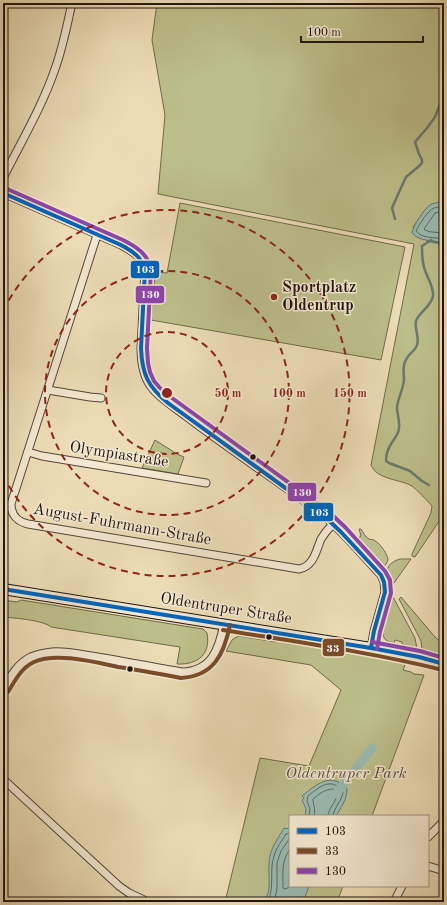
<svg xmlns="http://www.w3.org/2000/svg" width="447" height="905" font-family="'Old Standard TT',serif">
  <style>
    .green { fill: #bcbf8b; stroke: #6e6a4e }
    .water { fill: #99bbb2; stroke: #697971 }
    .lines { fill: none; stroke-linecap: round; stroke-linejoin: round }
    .shore { stroke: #5c6861; stroke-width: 1 }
    .stream { stroke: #697971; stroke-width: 2.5 }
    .canal { stroke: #99bbb2; stroke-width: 9 }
    .street-casing { stroke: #53473a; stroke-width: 9 }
    .secondary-casing { stroke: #201510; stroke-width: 12 }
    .street { stroke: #f3e8d0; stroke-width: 7 }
    .secondary { stroke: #f3e8d0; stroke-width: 10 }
    .bus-1-casing { stroke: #f3e8d0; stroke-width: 7 }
    .bus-2-casing { stroke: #f3e8d0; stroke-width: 7 }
    .bus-3-casing { stroke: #f3e8d0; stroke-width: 7 }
    .bus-1 { stroke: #0065bd; stroke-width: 4 }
    .bus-2 { stroke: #7a4b2a; stroke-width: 4 }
    .bus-3 { stroke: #8e44ad; stroke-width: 4 }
    .ring { fill: none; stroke: #8f2418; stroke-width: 2; stroke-dasharray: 7 5 }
    .poi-dot { fill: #8f2418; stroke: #f3e8d0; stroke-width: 1.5 }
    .bus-dot { fill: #201510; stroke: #f3e8d0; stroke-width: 1.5 }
    .labels { text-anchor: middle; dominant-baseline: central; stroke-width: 3; stroke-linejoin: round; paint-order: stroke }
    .poi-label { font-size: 16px; font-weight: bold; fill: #201510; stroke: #f3e8d0; text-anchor: start }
    .street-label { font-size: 16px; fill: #201510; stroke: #f3e8d0 }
    .park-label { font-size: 16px; font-style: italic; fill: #57503b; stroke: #f3e8d0 }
    .centre { fill: #8f2418; stroke: #f3e8d0; stroke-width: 2 }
    .ring-label { font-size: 12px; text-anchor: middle; font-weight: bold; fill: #8f2418; stroke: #f3e8d0; stroke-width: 3; stroke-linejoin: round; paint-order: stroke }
    .line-badge { stroke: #f3e8d0; stroke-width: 1.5 }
    .badge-label { font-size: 11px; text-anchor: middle; font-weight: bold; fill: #fff }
  </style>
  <rect width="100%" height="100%" fill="#ecdcb6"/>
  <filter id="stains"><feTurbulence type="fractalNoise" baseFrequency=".005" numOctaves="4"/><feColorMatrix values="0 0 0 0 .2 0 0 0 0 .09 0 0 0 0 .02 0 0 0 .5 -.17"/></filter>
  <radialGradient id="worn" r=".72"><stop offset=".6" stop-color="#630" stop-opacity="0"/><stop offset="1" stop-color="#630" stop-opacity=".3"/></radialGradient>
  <g class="green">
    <path d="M 157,3 L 444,3 L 444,205 L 440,202 L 430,205 L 423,213 L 413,227 L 417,237 L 429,241 L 435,241 L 444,243 L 444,514 L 415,557 L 412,556 L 412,554 L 431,513 L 432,506 C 428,501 417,490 412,486 C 400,479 377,480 371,465 L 414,244 L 158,194 L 165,115 L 152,40 Z"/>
    <polygon points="180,203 405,247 381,360 151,320 155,274 157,272 167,273"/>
    <polygon points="155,440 177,454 184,457 178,474 142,468"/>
    <path d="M 359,529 L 361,529 C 363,532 365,537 369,539 C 371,540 374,539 375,541 C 380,543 388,555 388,560 C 387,563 385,566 383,568 L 357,539 L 361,536 Z"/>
    <path d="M 400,559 L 411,559 L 394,583 C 390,580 393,583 390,578 C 384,568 390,562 400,559 Z"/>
    <path d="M 393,597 L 415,638 L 417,649 L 415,649 L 415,648 L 402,644 L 402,642 L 395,640 L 394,643 C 391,642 387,642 385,639 C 378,631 388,607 391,598 Z"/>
    <polygon points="401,597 435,637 444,645 444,659 436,657 437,654 422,650 421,641 418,635 399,599"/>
    <path d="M 3,600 L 17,602 L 21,600 L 203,629 L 207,633 C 211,654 198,665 177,664 L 180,647 L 51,627 C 43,620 14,618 3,617 Z"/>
    <polygon points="238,636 276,642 277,639 399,658 403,660 405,665 403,670 411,672 414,674 424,675 372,816 290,816 290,886 343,886 337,902 225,902 260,758 309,766 341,690 311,665 226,651 232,640"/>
  </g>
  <g class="water">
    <path d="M 440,202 L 444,205 L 444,243 C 432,240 421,242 412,233 C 413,226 424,209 430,205 C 432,203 437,203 440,202 Z"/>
    <path d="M 331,780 C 339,781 342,784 347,789 C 347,800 341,807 336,816 L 305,816 L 306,809 L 302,800 L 304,798 L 302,796 C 311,789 319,781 331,780 Z"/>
    <path d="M 284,828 L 290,829 L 290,886 L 309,886 L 304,900 L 298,898 L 295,902 L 264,902 C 265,899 267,896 268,893 C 271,881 267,868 270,856 C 272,846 279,837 284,828 Z"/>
  </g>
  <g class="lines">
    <g class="shore">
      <path d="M 444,208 C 440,208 438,206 434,208 C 428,210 419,225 416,231 C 422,239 435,237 444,239"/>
      <path d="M 444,213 L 438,212 L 435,213 L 424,229 L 425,230 C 431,233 437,232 444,233"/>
      <path d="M 309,816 L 310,809 L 307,801 L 308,796 C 319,787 332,776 343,792 C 342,801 334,807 333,816"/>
      <path d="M 314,816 C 316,808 313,805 313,799 C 319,794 325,789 334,789 C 343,797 328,806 328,816"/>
      <path d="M 290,849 C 281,861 283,873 283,888 L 286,889 L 290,886"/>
      <path d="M 268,902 C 275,885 269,871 274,856 C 276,848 282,841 286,834 L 290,833"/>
      <polyline points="274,902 277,889 277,863 281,851 290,838"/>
    </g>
    <g class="stream">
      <polyline points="395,219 392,208 400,190 406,177 418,167 422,163 422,160 419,154 415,142 427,128 435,117 444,94"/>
      <polyline points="429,241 444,244"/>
      <path d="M 429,485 L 422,481 L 410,471 L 389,463 L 386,461 C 386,456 388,449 391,444 C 394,439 399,434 399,428 C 400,421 397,414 397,407 C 398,398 403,390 404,380 C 404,375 403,370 404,365 C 406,354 415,352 417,345 C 420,338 414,329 416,321 C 419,312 431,307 433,296 C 434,286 426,276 424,267 C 422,260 422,253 422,246 L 431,240"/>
    </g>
    <polyline class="canal" points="336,794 372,748"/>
    <g class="street-casing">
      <g id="street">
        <path d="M 3,178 C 21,142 42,107 55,69 C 63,47 67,25 72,3"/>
        <path d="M 3,193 L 121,245 C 132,251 143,257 145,270 L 141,348 C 141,362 143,377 152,388 C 159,398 177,409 187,417 C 229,449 273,478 315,509 C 340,527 360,553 381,575 L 384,582 L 385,592 L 374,631 L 371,648"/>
        <path d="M 97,235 L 11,504 C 11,515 18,522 28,524 L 299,569 C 314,566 316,551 321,539 C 324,534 328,529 333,524"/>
        <polyline points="48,390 90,397 101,398"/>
        <polyline points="28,452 42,456 206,483"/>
        <path d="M 3,689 C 11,676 17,664 31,657 C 38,654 45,653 52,652 C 65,651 79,654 92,656 C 122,661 152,667 182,672 C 212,671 219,649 224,624"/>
        <polyline points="3,779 119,886 129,893 144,900"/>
        <polyline points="428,837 444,821"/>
        <polyline points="428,866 444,871"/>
        <polyline points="394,902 402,886"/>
      </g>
    </g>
    <g class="secondary-casing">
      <polyline id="secondary" points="3,589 371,648 419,657 444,664"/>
    </g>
    <use href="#street" class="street"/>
    <use href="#secondary" class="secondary"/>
    <g class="bus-1-casing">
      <g id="bus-1">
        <path d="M 3,193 L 121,245 C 132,251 142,257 145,270 L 141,348 C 142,374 148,387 168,403 L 324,516 L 341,532 L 381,575 L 384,582 L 385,592 L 374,631 L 371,648"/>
        <polyline points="3,589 371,648 419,657 444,664"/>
      </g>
    </g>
    <g class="bus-2-casing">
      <g id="bus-2">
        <path d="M 223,630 C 297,642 370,652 443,670"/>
        <path d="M 8,692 C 15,681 21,668 34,662 C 56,652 94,662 118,667 C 139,670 160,674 181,678 C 214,676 224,654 230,625"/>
      </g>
    </g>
    <g class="bus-3-casing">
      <g id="bus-3">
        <path d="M 5,188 L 123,240 C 137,247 148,254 151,270 L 147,348 L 148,363 L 150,372 L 154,381 L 160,388 L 172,398 L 328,511 L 346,528 L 385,571 L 390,580 L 391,593 L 380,632 L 377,649"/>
        <polyline points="372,642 420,651 444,658"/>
      </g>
    </g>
    <use href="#bus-1" class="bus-1"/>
    <use href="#bus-2" class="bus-2"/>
    <use href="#bus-3" class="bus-3"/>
  </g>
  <g class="ring">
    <circle cx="167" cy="393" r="61"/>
    <circle cx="167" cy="393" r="122"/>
    <path d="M3 311A183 183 0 1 1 3 475"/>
  </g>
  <circle class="poi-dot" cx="274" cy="297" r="4"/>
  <g class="bus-dot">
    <circle cx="253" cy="457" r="3.5"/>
    <circle cx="269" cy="637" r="3.5"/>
    <circle cx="130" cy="669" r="3.5"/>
  </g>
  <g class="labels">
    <g class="poi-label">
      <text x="282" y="288">Sportplatz<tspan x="282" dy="18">Oldentrup</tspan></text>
    </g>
    <g class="street-label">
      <text transform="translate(119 455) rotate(9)">Olympiastraße</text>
      <text transform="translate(122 525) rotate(10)">August-Fuhrmann-Straße</text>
      <text transform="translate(226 609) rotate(9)">Oldentruper Straße</text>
    </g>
    <g class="park-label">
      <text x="346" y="774">Oldentruper Park</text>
    </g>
  </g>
  <circle cx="167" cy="393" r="6" class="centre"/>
  <g class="ring-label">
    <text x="228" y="397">50 m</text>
    <text x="289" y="397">100 m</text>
    <text x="350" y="397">150 m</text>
  </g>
  <g class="line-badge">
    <rect x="130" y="260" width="30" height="19" rx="4" fill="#0065bd"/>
    <rect x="135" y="285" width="30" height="19" rx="4" fill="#8e44ad"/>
    <rect x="287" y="482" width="30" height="20" rx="4" fill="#8e44ad"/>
    <rect x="303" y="502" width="31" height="20" rx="4" fill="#0065bd"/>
    <rect x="322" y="638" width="23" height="19" rx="4" fill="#7a4b2a"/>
  </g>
  <g class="badge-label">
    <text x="145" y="273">103</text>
    <text x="150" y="298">130</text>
    <text x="302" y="496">130</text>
    <text x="319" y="516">103</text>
    <text x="333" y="652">33</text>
  </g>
  <rect width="447" height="905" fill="none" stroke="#ecdcb6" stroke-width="16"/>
  <rect x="4" y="4" width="439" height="897" fill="none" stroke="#201510" stroke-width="2"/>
  <rect x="8" y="8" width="431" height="889" fill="none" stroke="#201510"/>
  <rect x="289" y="815" width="140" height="72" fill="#f3e8d0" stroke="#9f9483"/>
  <rect x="297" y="828" width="20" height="6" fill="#0065bd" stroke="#9f9483"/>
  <text x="325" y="835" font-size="12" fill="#201510">103</text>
  <rect x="297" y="848" width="20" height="6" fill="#7a4b2a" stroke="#9f9483"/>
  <text x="325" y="855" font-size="12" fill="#201510">33</text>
  <rect x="297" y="868" width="20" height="6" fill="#8e44ad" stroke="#9f9483"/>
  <text x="325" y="875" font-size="12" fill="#201510">130</text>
  <path d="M301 36v6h122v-6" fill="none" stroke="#201510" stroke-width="2"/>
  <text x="307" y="36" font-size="12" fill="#201510" stroke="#f3e8d0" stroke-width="3" paint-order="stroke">100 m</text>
  <rect width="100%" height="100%" filter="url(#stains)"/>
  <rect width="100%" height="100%" fill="url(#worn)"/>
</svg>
